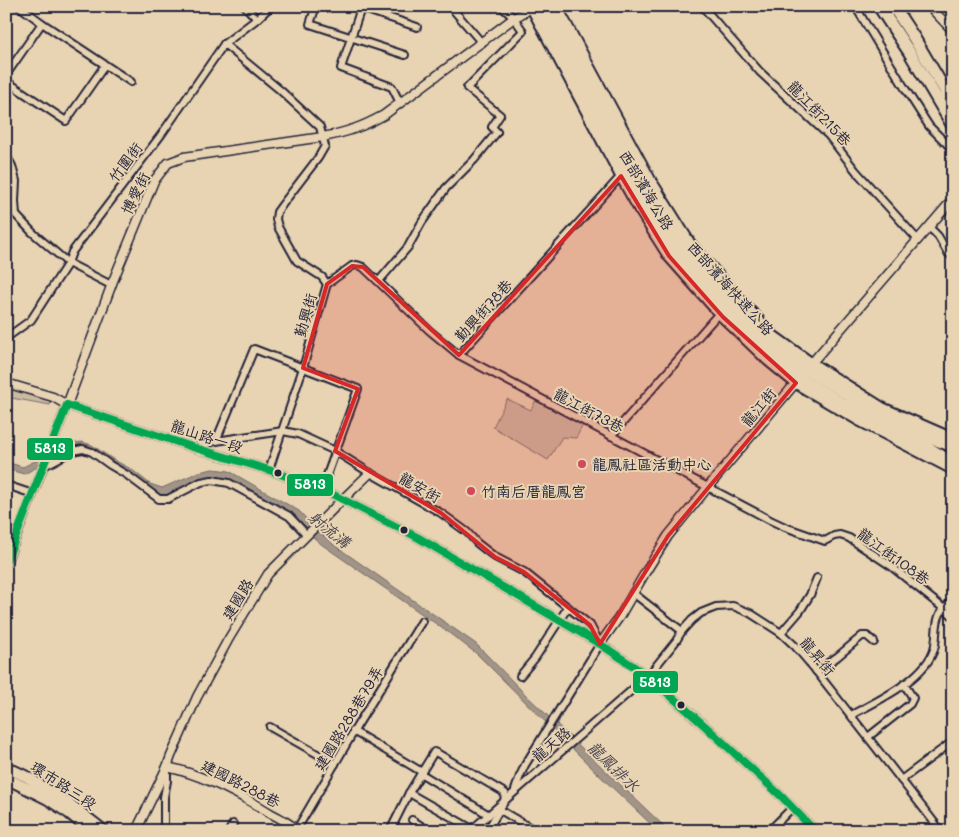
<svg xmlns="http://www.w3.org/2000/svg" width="959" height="837" font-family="Mali,'LXGW WenKai TC',sans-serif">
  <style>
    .green { fill: #cbbaa1; stroke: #766e6e }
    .water { fill: #a29587; stroke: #6f6769 }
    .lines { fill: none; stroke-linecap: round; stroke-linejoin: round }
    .stream { stroke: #6f6769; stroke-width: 2 }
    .minor-casing { stroke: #22223b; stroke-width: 10 }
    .tertiary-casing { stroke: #22223b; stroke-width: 11 }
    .primary-casing { stroke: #22223b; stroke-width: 14 }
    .trunk-casing { stroke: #22223b; stroke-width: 14 }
    .motorway-casing { stroke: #22223b; stroke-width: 15 }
    .minor { stroke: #e8d4b2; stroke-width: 6 }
    .tertiary { stroke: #e8d4b2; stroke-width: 8 }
    .primary { stroke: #e8d4b2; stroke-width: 10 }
    .trunk { stroke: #e8d4b2; stroke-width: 10 }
    .motorway { stroke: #e8d4b2; stroke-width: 11 }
    .bus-1-casing { stroke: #e8d4b2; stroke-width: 11 }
    .bus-1 { stroke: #00a651; stroke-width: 8 }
    .marked { fill: #d62828; fill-opacity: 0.2; stroke: #d62828; stroke-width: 4; stroke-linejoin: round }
    .poi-dot { fill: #d1495b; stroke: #e8d4b2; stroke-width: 2 }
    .bus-dot { fill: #22223b; stroke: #e8d4b2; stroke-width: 2 }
    .labels { text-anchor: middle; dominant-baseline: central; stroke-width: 4; stroke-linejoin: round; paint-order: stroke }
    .street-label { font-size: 15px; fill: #22223b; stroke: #e8d4b2 }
    .poi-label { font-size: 15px; fill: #22223b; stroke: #e8d4b2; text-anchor: start }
    .water-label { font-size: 16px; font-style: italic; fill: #484452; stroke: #e8d4b2 }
    .line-badge { stroke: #e8d4b2; stroke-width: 2 }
    .badge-label { font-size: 14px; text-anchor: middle; font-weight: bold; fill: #fff }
  </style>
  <rect width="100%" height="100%" fill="#e8d4b2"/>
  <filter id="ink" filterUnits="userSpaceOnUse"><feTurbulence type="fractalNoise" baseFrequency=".02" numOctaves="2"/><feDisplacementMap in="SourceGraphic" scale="10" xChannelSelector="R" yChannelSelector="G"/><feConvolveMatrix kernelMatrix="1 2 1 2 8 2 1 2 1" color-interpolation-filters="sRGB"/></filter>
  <g filter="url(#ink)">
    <g class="green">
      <polygon points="6,383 53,397 50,405 6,397"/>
      <polygon points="507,399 531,410 536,400 583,425 576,438 562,437 548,460 493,427"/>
    </g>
    <polygon class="water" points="82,442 92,445 114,460 131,469 150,484 162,488 199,472 213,469 229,471 299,511 313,526 334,545 476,644 526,695 669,831 658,831 598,774 477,654 445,630 321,544 284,511 221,479 168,496 160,496 92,451 70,450 24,474 6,469 6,462 23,467 69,444"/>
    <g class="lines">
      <polyline class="stream" points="557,724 561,716"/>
      <g class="minor-casing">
        <g id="minor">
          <polyline points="19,6 42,23 131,82"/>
          <polyline points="245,6 257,19"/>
          <polyline points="316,6 310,24 405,55"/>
          <polyline points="450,6 482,43"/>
          <polyline points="702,6 760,72 828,135 856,171 918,240"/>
          <polyline points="855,6 906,90 929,126 953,150"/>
          <polyline points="358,7 417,27"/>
          <polyline points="361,8 341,68 392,87 400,103"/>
          <polyline points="224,44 280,90 320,127 325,146 318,158 282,205 277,212 276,219 278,227 297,261 322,277 327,284"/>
          <polyline points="6,75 42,23"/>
          <polyline points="6,81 66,121 105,65"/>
          <polyline points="6,155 12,166 16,181 15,201 16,215 32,232 68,263 111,285"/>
          <polyline points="929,227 938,236 948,253 953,257"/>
          <polyline points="379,281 408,247 422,222 446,188 474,160 497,132 492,127 500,115 467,88 523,31 514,18 501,6"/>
          <polyline points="327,284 352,266 357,265 363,267 430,331 459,355 621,176"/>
          <polyline points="6,338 31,320 68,263 72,252 161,135 224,44 257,19 271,6"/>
          <polyline points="459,355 770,520 785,527 825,541 834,536 840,535 849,538 891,566 953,616"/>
          <polyline points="611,436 719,313"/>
          <polyline points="216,441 254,349 358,389 322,489"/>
          <polyline points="192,447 216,441 283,431 298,434 335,451 370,473 441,513 467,532 477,543 495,557 524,572 590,625 600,644 525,765 520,776 515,790"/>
          <polyline points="44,466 72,451 83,449 92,452 110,465 127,475 159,499 168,499 201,482 212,480 229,483 289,516 307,535"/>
          <polyline points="269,470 303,368 327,284"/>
          <polyline points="6,485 33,494"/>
          <polyline points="633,593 682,631"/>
          <polyline points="781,633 800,611 810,595 817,578"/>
          <polyline points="816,671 837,657 862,636 867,636 874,642"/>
          <polyline points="520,676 535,658 568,607"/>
          <path d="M 851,715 C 876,702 922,680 933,652 C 938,641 934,625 940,614 C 943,609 949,604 953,599"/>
          <polyline points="270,727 335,764"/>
          <polyline points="353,731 422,772"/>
          <polyline points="868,737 910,704 913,698 904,684"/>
          <polyline points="437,753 505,793 504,802 487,831"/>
          <polyline points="425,776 489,815"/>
          <polyline points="901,780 948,745 953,749"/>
          <polyline points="409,793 474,830"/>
          <polyline points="500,810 536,831"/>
          <polyline points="412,820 429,831"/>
          <polyline points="297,829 357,726 422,621"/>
          <polyline points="164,831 164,797 167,781 167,767"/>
          <polyline points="229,831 233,824"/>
          <polyline points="390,831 409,793 434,752"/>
          <polyline points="470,831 648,676 676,641 682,631 692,620 701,613 716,607 733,606 750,613 781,633 795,646 813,667 941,831"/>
          <polyline points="769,831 792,808"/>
        </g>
      </g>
      <g class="tertiary-casing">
        <g id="tertiary">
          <polyline points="929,6 953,31"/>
          <polyline points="809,366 953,199"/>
          <polyline points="6,383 53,397 67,405 192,447 269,470 322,489 417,537 600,644 648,676 705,726 781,796 815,831"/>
          <path d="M 6,563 L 67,405 L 113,281 L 154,181 L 168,163 L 184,157 L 323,137 C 348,132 362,127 384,115 L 514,18 L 535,6"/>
          <polyline points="600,644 620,616 645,573 668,536 708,487 799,379"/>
          <path d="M 167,767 C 204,775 238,793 270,813 C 280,818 290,824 299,831"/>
          <polyline points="136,831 167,767 171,756 197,697 228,640 268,574 342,500 370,473"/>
        </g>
      </g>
      <g class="primary-casing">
        <g id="primary">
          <polyline points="531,6 621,176 640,210 669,256 723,317 768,360 796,383 857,419 953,469"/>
          <polyline points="556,6 650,180 690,244 736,296 773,336 812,364 882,408 953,439"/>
          <polyline points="6,767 27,777 68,803 104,831"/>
          <polyline points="6,778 48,799 69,813 91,831"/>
        </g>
      </g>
      <g class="trunk-casing">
        <g id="trunk">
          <polyline points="538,6 635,186 672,245 700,280 747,332 800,378 842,403 921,443"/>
          <polyline points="547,6 641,181 681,244 705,275 754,327 774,346 805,370 895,423 929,438"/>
          <polyline points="610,109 618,128"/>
          <polyline points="640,210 653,224"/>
        </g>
      </g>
      <g class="motorway-casing">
        <g id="motorway">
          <polyline points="879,6 910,53 953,126"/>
          <polyline points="893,6 914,38 953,104"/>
          <polyline points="923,435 953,446"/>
          <polyline points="915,440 953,463"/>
        </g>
      </g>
      <use href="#minor" class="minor"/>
      <use href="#tertiary" class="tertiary"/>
      <use href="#primary" class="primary"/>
      <use href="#trunk" class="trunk"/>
      <use href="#motorway" class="motorway"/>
      <g class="bus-1-casing">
        <g id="bus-1">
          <polyline points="67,405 192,447 269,470 322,489 417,537 600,644 648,676 705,726 781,796 815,831"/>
          <polyline points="6,562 67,405"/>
        </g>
      </g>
      <use href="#bus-1" class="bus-1"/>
    </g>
  </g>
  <path class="marked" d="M 621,176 L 669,256 L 723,317 L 796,383 L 668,536 L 600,644 L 590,625 L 524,572 L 495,557 L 441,513 L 335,451 L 358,389 L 303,368 L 327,284 L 352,266 L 363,267 L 459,355 Z"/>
  <g class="poi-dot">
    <circle cx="582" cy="464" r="5"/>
    <circle cx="471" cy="491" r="5"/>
  </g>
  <g class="bus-dot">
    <circle cx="278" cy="473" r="4.5"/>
    <circle cx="404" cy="530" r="4.5"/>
    <circle cx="681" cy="705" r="4.5"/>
  </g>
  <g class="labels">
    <g class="street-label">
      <text transform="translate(820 113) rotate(46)">龍江街215巷</text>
      <text transform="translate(125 162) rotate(-53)">竹圍街</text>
      <text transform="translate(647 190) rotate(59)">西部濱海公路</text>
      <text transform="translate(135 193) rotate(-64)">博愛街</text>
      <text transform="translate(731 288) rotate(48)">西部濱海快速公路</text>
      <text transform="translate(483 310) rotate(-48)">勤興街78巷</text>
      <text transform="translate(305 315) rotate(-74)">勤興街</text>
      <text transform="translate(758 407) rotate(-50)">龍江街</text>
      <text transform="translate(589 410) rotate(28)">龍江街73巷</text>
      <text transform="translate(207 436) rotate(18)">龍山路一段</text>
      <text transform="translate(420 487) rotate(29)">龍安街</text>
      <text transform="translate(894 556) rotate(36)">龍江街108巷</text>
      <text transform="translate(237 599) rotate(-58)">建國路</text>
      <text transform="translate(818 656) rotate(50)">龍昇街</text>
      <text transform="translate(348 718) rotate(-59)">建國路288巷79弄</text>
      <text transform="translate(551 744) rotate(-40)">龍天路</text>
      <text transform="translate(241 783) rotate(27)">建國路288巷</text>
      <text transform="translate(64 785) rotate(33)">環市路三段</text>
    </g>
    <g class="poi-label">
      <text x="592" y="464">龍鳳社區活動中心</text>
      <text x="481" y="491">竹南后厝龍鳳宮</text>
    </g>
    <g class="water-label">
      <text transform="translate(330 529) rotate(39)">射流溝</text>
      <text transform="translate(614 766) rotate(44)">龍鳳排水</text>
    </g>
  </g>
  <g class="line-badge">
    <rect x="26" y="437" width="48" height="24" rx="5" fill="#00a651"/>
    <rect x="286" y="473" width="48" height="24" rx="5" fill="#00a651"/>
    <rect x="632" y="670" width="47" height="24" rx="5" fill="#00a651"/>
  </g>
  <g class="badge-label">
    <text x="50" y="453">5813</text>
    <text x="310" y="489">5813</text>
    <text x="655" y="687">5813</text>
  </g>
  <rect width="959" height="837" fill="none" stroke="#e8d4b2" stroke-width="25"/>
  <rect x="12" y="12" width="934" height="812" fill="none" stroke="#22223b" stroke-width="2" filter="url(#ink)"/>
</svg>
